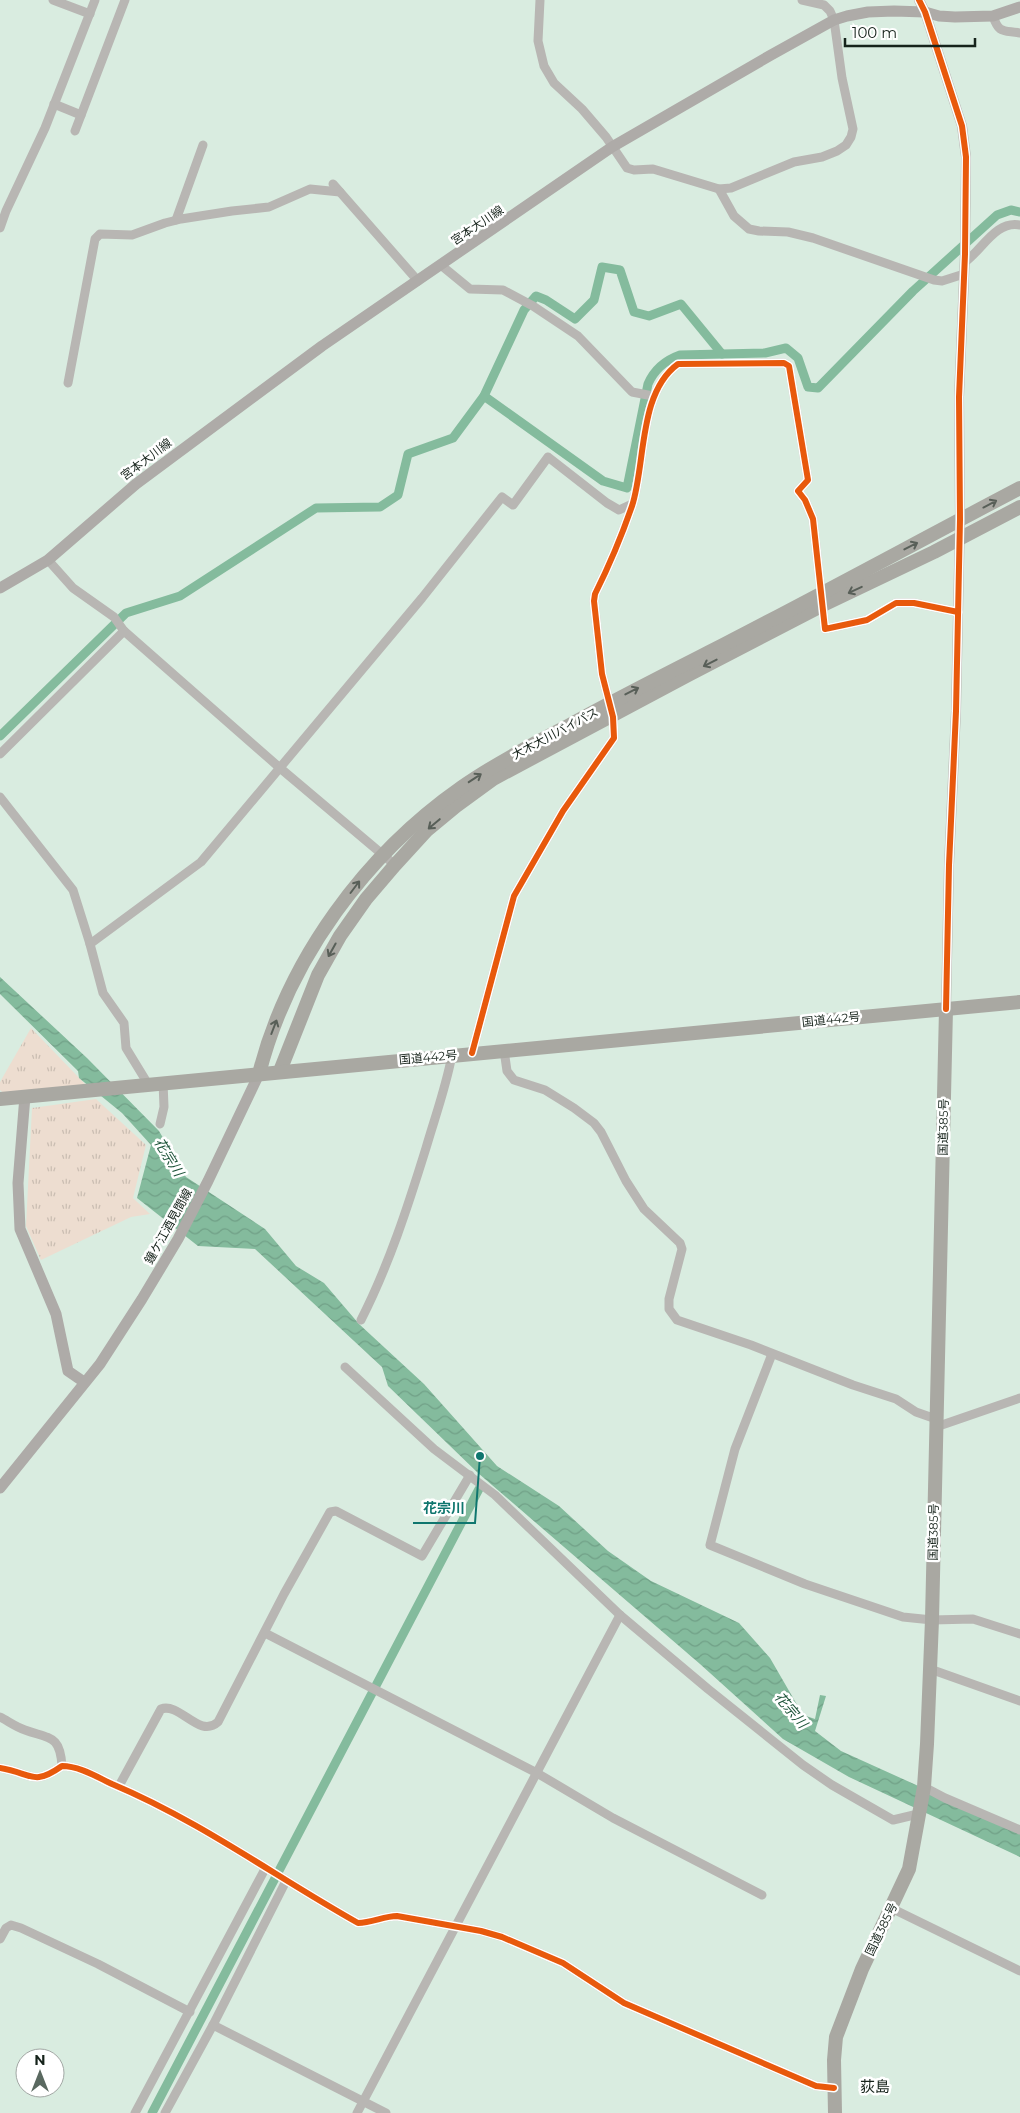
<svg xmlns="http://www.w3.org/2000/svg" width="1020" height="2113" font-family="Montserrat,'Noto Sans JP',sans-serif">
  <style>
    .grass { fill: url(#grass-tufts) }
    .water { fill: url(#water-waves) }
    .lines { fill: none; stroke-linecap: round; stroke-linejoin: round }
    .canal { stroke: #84bb9d; stroke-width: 9 }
    .minor { stroke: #b8b6b3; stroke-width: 9 }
    .tertiary { stroke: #b8b6b3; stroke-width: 10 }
    .secondary { stroke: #aeaba8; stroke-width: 11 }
    .trunk { stroke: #a9a8a2; stroke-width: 14 }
    .cycleway-casing { stroke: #fff; stroke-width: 9 }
    .cycleway { stroke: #e8590c; stroke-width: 6 }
    .oneway { stroke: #585f58 }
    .labels { text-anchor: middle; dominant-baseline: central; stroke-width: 5; stroke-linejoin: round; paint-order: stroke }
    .street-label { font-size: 12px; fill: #16231b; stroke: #fff }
    .water-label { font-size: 14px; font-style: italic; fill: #1d5439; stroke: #fff }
    .quarter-label { font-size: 15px; fill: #16231b; stroke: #fff }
    .leader { fill: none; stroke: #0f766e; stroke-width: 2 }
    .callout-dot { fill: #0f766e; stroke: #fff; stroke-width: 2 }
    .callout-label { font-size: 14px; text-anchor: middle; font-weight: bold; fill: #0f766e; stroke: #fff; stroke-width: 5; stroke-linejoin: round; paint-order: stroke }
  </style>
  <defs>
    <pattern id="grass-tufts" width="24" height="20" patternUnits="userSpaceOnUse" patternTransform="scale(1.25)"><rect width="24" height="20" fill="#edddd0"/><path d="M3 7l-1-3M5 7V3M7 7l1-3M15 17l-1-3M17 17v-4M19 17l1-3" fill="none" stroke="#cabdb2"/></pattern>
    <pattern id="water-waves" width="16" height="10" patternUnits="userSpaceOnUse" patternTransform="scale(1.25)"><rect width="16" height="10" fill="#84bb9d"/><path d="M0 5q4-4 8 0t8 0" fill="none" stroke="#71a087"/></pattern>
  </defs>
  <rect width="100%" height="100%" fill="#d9ece0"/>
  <g class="grass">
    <polygon points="31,1028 86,1085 9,1098 0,1090 0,1082"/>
    <polygon points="96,1099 146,1145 133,1198 150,1214 131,1217 41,1260 26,1226 32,1108"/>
  </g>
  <polygon class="water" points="0,977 87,1058 159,1131 186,1177 265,1229 296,1266 324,1283 359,1324 424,1384 497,1466 559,1506 608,1551 651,1581 739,1623 770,1658 803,1715 815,1719 820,1695 826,1696 815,1731 841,1751 1020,1832 1020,1857 849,1777 783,1739 700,1664 478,1473 388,1386 382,1367 255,1249 198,1246 137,1198 151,1145 122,1113 79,1078 78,1071 0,994"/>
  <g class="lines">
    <g class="canal">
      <path d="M 484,396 L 603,481 L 627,488 L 648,384 C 654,370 666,360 680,355 L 765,353 L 786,348 L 798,358 L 808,387 L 818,388 L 913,291 L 997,215 L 1011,210 L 1020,212"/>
      <polyline points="0,736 126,613 180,596 316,508 380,507 398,495 408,454 453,438 484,396 524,310 536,296 546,300 575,319 594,300 602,267 620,270 634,312 649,316 681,304 722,354"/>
      <polyline points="152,2113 479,1489"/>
    </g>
    <g class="minor">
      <polyline points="53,0 90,14"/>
      <polyline points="540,0 538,41 544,66 554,83 582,109 606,137 627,168 634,170 653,169 719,189 731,188 794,162 822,157 837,151 846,145 851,137 853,129 842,78 834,20 830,11 824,5 802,0"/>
      <path d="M 993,16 C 999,34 1003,30 1020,33"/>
      <polyline points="54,104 81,115"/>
      <polyline points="75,131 125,0"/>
      <polyline points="333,184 418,281"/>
      <polyline points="719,189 734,216 749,229 759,231 788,232 813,238 934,280 942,281 964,274"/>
      <polyline points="176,220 203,145"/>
      <polyline points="0,228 6,211 45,128 95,0"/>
      <path d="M 965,262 C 982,250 996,220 1020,225"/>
      <polyline points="442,266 470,289 503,290 533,306 578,336 632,392 653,396"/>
      <polyline points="68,383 95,239 100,234 132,235 165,223 181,219 232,211 269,207 310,189 340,192"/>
      <polyline points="48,560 73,588 114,617 124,631 280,768 395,865"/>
      <polyline points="0,754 124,631"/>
      <polyline points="0,797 73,890 90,944 103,993 124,1023 126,1048 148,1084"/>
      <polyline points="90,944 201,862 422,598 502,497 513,505 548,457 607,503 619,510 632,504"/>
      <polyline points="504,1050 507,1071 514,1080 545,1090 574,1108 594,1123 601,1132 626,1181 644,1209 680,1243 682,1249 669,1299 669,1309 677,1320 751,1345 853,1385 896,1399 916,1412 936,1419"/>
      <path d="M 472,1053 L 514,896 L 563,811 L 614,738 L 613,717 L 602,674 L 594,601 L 595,594 C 609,566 622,535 632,506 C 646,463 638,393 678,364 L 784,363 L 789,366 L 808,480 L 798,491 L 805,500 L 813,519 L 825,629 L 867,620 L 896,603 L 914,603 L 958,612"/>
      <polyline points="160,1124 164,1107 163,1082"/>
      <path d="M 361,1320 C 389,1265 408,1206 426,1148 C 435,1117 446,1087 452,1055"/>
      <polyline points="772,1354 735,1449 710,1545 805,1584 903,1617 932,1620 973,1619 1020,1634"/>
      <polyline points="345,1367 434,1449 495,1495 620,1615 708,1689 803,1765 832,1785 893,1820 918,1814"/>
      <polyline points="936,1427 1020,1398"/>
      <polyline points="265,1633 537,1773 613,1818 762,1895"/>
      <polyline points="930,1669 1020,1701"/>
      <path d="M 0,1717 C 8,1721 16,1727 25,1730 C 50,1739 60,1735 62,1766"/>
      <path d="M 0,1768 C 32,1773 32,1787 62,1766 C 79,1766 97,1777 112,1784 C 200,1821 276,1877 358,1923 C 372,1923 384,1916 397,1916 L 481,1931 L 502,1937 L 563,1963 L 624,2003 L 816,2086 L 834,2088"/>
      <path d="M 119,1786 L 161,1709 C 180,1702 199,1739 218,1722 L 284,1594 L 330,1512 L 336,1511 L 422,1556 L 470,1475"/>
      <polyline points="924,1787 945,1798 1020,1830"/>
      <polyline points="891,1908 1020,1971"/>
      <polyline points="0,1939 6,1928 11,1925 21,1928 98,1964 190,2012"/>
      <polyline points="213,2025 386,2113"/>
      <polyline points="135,2113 265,1869"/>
      <polyline points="165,2113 213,2025 286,1881"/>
      <polyline points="357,2113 620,1615"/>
    </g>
    <polyline class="tertiary" points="919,0 925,12 962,126 966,157 965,254 959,397 960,519 956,711 949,865 946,1009"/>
    <g class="secondary">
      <polyline points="0,588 48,560 136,484 322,346 612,147 771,55 834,20 847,16 868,12 894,11 925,12 939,16 955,17 993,16 1020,7"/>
      <polyline points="25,1096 18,1183 20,1229 56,1314 68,1371 84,1382"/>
      <polyline points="0,1488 100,1364 142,1299 178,1239 208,1181 259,1074"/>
    </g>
    <g class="trunk">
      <polyline points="280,1071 318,975 340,936 366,899 395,865 427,830 456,806 493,779 688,675 823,605 934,552 1020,507"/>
      <path d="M 259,1074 C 288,959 366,854 462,787 C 495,764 531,745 566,727 C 618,698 672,671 725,644 C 824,593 921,540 1020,488"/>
      <polyline points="0,1099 1020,1002"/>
      <polyline points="835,2113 834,2060 836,2037 862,1969 909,1869 924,1787 927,1744 932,1620 946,1009"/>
    </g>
    <g class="cycleway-casing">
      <g id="cycleway">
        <polyline points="919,0 925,12 962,126 966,157 965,254 959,397 960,519 956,711 949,865 946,1009"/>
        <path d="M 472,1053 L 514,896 L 563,811 L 614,738 L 613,717 L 602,674 L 594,601 L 595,594 C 609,566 622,535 632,506 C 646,463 638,393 678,364 L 784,363 L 789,366 L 808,480 L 798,491 L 805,500 L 813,519 L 825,629 L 867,620 L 896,603 L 914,603 L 958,612"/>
        <path d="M 0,1768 C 32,1773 32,1787 62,1766 C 79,1766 97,1777 112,1784 C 200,1821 276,1877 358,1923 C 372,1923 384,1916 397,1916 L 481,1931 L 502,1937 L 563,1963 L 624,2003 L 816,2086 L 834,2088"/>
      </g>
    </g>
    <use href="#cycleway" class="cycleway"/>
  </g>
  <defs><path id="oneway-shaft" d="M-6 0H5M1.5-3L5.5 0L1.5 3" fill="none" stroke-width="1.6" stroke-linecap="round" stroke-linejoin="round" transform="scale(1.25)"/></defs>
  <g class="oneway">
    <use href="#oneway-shaft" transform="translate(990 504) rotate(-28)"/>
    <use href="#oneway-shaft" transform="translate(911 546) rotate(-27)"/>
    <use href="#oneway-shaft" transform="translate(855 590) rotate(155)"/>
    <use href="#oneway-shaft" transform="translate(710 663) rotate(153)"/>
    <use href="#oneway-shaft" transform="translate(632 691) rotate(-27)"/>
    <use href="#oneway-shaft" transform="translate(475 778) rotate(-33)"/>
    <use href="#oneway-shaft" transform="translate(434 824) rotate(140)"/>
    <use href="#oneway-shaft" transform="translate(355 887) rotate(-53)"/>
    <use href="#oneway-shaft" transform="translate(332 950) rotate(119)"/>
    <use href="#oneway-shaft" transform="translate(274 1027) rotate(-69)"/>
  </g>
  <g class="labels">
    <g class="street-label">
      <text transform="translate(477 225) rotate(-34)">宮本大川線</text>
      <text transform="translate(146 459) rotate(-37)">宮本大川線</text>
      <text transform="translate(555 733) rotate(-28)">大木大川バイパス</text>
      <text transform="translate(831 1019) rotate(-6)">国道442号</text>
      <text transform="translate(428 1057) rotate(-5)">国道442号</text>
      <text transform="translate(943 1127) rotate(-89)">国道385号</text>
      <text transform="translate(168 1226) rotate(-61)">鐘ケ江酒見間線</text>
      <text transform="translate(933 1532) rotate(-89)">国道385号</text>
      <text transform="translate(881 1929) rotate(-64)">国道385号</text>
    </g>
    <g class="water-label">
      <text transform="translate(169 1157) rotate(58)">花宗川</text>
      <text transform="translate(791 1710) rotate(50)">花宗川</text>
    </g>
    <g class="quarter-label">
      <text x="875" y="2086">荻島</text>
    </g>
  </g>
  <path class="leader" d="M480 1456L475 1523H413"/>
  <circle class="callout-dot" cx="480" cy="1456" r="5"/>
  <g class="callout-label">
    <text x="444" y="1513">花宗川</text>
  </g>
  <g transform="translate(40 2073)"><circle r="24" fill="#ffffff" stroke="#a2a7a4"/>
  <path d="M0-4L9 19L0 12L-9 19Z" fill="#5a6960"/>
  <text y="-8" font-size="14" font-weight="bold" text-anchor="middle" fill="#16231b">N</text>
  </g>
  <path d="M845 38v8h130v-8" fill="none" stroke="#16231b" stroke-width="2.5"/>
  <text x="852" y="38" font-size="15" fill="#16231b" stroke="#ffffff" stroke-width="4" paint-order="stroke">100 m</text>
</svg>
